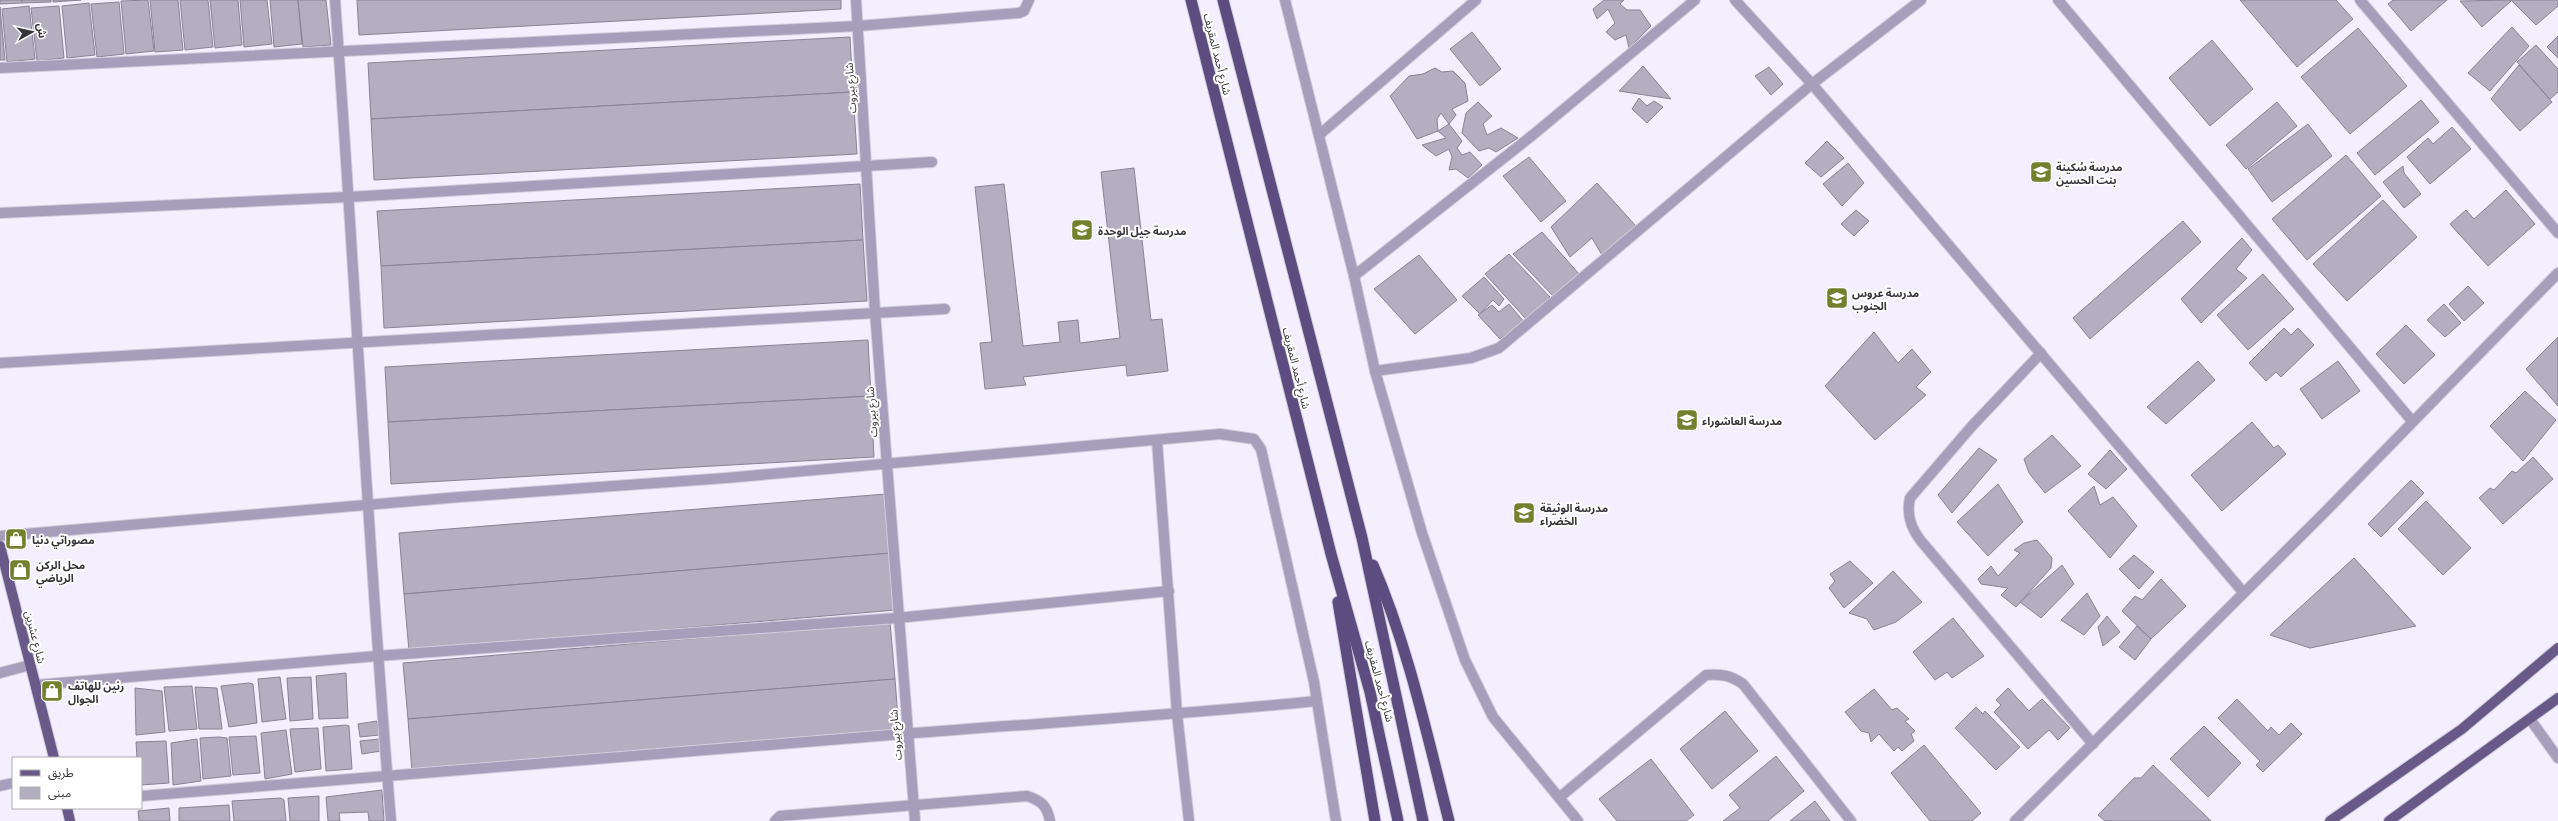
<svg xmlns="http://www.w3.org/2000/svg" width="2558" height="821" font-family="Manrope,'Noto Sans Arabic',sans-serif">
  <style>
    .building { fill: #b3aec0; stroke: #888395 }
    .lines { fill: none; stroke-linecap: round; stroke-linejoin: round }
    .minor-casing { stroke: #d1cddc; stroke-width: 12 }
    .tertiary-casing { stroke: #d1cddc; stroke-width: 12 }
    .primary-casing { stroke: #d1cddc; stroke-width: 12 }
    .trunk-casing { stroke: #d1cddc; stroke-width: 13 }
    .minor { stroke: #a69eba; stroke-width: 10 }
    .tertiary { stroke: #a69eba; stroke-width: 10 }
    .primary { stroke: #685989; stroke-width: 10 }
    .trunk { stroke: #5d4c80; stroke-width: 11 }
    .labels { text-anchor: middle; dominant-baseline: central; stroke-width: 4; stroke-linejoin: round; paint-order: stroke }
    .street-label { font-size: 11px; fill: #36343b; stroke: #fff }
    .poi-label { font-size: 11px; font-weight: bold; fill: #36343b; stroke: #fff; text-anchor: start }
  </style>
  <rect width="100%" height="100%" fill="#f3efff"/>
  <g class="building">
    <polygon points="0,0 22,0 22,3 0,4"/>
    <polygon points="22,0 51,0 51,2 22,3"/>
    <polygon points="53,0 81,0 53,2"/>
    <polygon points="148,0 154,51 126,54 121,1"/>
    <polygon points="150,0 178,0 183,50 155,52"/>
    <polygon points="180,0 208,0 213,47 185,50"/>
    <polygon points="210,0 238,0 242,45 215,48"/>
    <polygon points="240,0 267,0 272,44 244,47"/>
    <polygon points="270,0 298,0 302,44 274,47"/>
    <polygon points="298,0 326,0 331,45 303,47"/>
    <polygon points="357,0 841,0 841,9 359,35"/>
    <polygon points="1604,0 1624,0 1620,4 1627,10 1640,10 1651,26 1629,48 1626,35 1615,40 1606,32 1615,23 1608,9 1597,19 1593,9"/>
    <polygon points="2240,0 2336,0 2353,19 2297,67"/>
    <polygon points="2393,0 2447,0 2411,31 2388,4"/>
    <polygon points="2510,0 2511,1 2482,27 2460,1"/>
    <polygon points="2511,0 2558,0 2558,6 2536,25"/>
    <polygon points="119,2 124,54 97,57 91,4"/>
    <polygon points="89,3 95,55 67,58 62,6"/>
    <polygon points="29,6 35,59 7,62 2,9"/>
    <polygon points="59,6 64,58 37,61 31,8"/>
    <polygon points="0,7 5,60 0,60"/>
    <polygon points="2512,27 2529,46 2490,91 2468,73"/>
    <polygon points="2358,28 2407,86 2350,134 2301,77"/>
    <polygon points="1472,32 1501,69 1480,86 1450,49"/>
    <polygon points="2558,36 2558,58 2547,47"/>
    <polygon points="850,37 853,92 371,119 368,63"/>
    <polygon points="2212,40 2253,89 2210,126 2169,78"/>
    <polygon points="2536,45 2558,69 2558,92 2550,99 2517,62"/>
    <polygon points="2519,65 2552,102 2520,131 2491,99"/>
    <polygon points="1643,66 1671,99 1619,91"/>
    <polygon points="1769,67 1783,84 1771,95 1755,76"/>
    <polygon points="1435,68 1442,72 1453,71 1465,83 1468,101 1452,109 1456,115 1449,124 1441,113 1437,119 1438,131 1417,139 1390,96 1409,76 1423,74"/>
    <polygon points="853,92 857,154 374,180 371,119"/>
    <polygon points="1639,98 1647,106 1654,101 1663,107 1647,123 1632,109"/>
    <polygon points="2421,100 2439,122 2375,175 2357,153"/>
    <polygon points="1478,102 1492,116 1483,124 1487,135 1501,128 1518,138 1496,152 1489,148 1479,151 1462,133 1466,113"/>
    <polygon points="2277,102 2297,126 2246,169 2226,145"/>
    <polygon points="1449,124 1462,141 1457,148 1462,155 1470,152 1482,165 1468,178 1456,169 1449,170 1452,157 1449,149 1436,156 1422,145 1446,138 1438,131"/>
    <polygon points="2308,124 2332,156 2272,202 2248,169"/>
    <polygon points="2452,127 2471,149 2430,184 2407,157 2428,138 2433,144"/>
    <polygon points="1827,141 1844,158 1821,177 1805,163"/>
    <polygon points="2346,155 2381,196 2307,260 2272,219"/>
    <polygon points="1529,157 1566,201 1541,222 1503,176"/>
    <polygon points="1848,163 1864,183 1842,206 1823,184"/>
    <polygon points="2403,166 2404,173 2421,194 2404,208 2383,182"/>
    <polygon points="1134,168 1151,320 1162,319 1168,371 1127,376 1126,365 1023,377 1026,385 985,389 980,343 992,342 975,187 1004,184 1023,346 1060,342 1058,322 1078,320 1080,343 1120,338 1101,172"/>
    <polygon points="1597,183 1636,226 1602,255 1592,238 1570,257 1551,227"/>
    <polygon points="860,184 863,240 381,266 377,211"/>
    <polygon points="2506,190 2535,224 2488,266 2450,224 2466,210 2474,219"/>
    <polygon points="2383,200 2417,237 2347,301 2313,264"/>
    <polygon points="1856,210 1869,221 1854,236 1841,224"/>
    <polygon points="2183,221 2201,242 2090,339 2073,318"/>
    <polygon points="1542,232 1580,275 1553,296 1513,254"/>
    <polygon points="2242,238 2252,250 2236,269 2247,278 2201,323 2181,299"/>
    <polygon points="863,240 867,301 384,328 381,266"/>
    <polygon points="1509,254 1550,297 1526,319 1485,274"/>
    <polygon points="1419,255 1457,300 1415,334 1374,289"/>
    <polygon points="2263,274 2294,309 2248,350 2217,315"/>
    <polygon points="1484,277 1504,299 1499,306 1493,300 1480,314 1462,296"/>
    <polygon points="2468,286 2484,303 2464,321 2449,304"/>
    <polygon points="1509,304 1524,322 1500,339 1478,315 1492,305 1499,312"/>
    <polygon points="2444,304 2461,323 2445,337 2427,320"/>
    <polygon points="2406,325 2435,355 2404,384 2376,354"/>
    <polygon points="2284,328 2291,335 2298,328 2314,345 2281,377 2276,372 2266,381 2249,363"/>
    <polygon points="1874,332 1898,363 1912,349 1931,372 1916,387 1926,395 1875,440 1825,386"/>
    <polygon points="2558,337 2558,406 2526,369"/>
    <polygon points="868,340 871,396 388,422 385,367"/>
    <polygon points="2198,361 2215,380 2166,424 2147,407"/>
    <polygon points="2338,361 2360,391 2322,419 2300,389"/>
    <polygon points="2525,391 2556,420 2523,461 2490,426"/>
    <polygon points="871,396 874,457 391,484 388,422"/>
    <polygon points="2252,422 2274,448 2278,445 2286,454 2222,511 2191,475"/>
    <polygon points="2052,435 2081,466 2045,493 2029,473 2024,459"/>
    <polygon points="1979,448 1997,460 1952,513 1938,495"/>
    <polygon points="2110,450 2127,469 2106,489 2088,474"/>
    <polygon points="2533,457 2553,479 2503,524 2479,498 2490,488 2494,490 2512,471 2516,473"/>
    <polygon points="2411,480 2424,493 2381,537 2368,524"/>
    <polygon points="1998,484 2023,522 1988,556 1957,522"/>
    <polygon points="2094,486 2100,505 2113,497 2137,526 2110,558 2068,511"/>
    <polygon points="886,494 891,553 404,594 399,533"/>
    <polygon points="2426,501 2471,548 2443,575 2398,529"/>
    <polygon points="2037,540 2052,558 2051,568 2016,607 2001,595 2008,588 1981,584 1978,579 1991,566 1998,576 2020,553 2014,550 2024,543"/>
    <polygon points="891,553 896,610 409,651 404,594"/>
    <polygon points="2134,555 2154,572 2139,589 2119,569"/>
    <polygon points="2354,558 2416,626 2310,648 2270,635"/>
    <polygon points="1850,561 1873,583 1844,608 1829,588 1835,581 1830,574"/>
    <polygon points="2062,565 2074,584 2041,618 2020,602"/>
    <polygon points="1893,571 1922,602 1896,622 1874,630 1867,619 1849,613"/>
    <polygon points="2161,579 2186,606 2151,639 2122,611 2135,596 2142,600"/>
    <polygon points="2087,593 2100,616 2084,635 2061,620"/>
    <polygon points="2107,616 2120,632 2103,646 2098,627"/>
    <polygon points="1953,618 1984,656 1952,678 1947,672 1935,680 1913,652"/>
    <polygon points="890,622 895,679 408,719 403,663"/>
    <polygon points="2137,626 2151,639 2135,660 2119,647"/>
    <polygon points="346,673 348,718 319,719 316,676"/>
    <polygon points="280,677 286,719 262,722 258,679"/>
    <polygon points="311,677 313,719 290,721 287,678"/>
    <polygon points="895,679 899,732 412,772 408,719"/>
    <polygon points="249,683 253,684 257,723 229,727 221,686"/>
    <polygon points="192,686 197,729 169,731 164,687"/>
    <polygon points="195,687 217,688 222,729 199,729"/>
    <polygon points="135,688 162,691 165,732 136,735"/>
    <polygon points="2008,688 2029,711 2042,699 2070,728 2058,740 2049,730 2028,749 1994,712 2001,705 1996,700"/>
    <polygon points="1874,689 1892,710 1897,708 1909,719 1905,721 1915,731 1911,734 1914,741 1902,751 1898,747 1894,751 1879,734 1871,742 1869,733 1861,731 1845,712"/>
    <polygon points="2237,699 2268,731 2271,727 2279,735 2291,723 2302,734 2263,772 2256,765 2260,761 2218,718"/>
    <polygon points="1976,707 1983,714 1985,711 2020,747 1996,770 1955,728"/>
    <polygon points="1725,711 1758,751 1712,789 1680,749"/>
    <polygon points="377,721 379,735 360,737 358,724"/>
    <polygon points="346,725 349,726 352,769 326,771 323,727"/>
    <polygon points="2204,726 2241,763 2208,797 2170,759"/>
    <polygon points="318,728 321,769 295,772 290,729"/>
    <polygon points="286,730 292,774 265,779 261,733"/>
    <polygon points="256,736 260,773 233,775 229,737"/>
    <polygon points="219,737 227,738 231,776 203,779 200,738"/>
    <polygon points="197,739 201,781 173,785 171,743"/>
    <polygon points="379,739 381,751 362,754 360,741"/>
    <polygon points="166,741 169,783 141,785 141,758 137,758 136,742"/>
    <polygon points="1924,745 1981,813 1972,821 1930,821 1891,773"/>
    <polygon points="1776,756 1804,791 1768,821 1723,821 1740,808 1729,795"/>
    <polygon points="1651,759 1694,815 1686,821 1617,821 1599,799"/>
    <polygon points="2153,765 2211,821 2105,821 2098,815 2134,778 2141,778"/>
    <polygon points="382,790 384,821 369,821 368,812 339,813 340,821 328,821 326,797"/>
    <polygon points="319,796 319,821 290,821 288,798"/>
    <polygon points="281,798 284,800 286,821 234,821 232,801"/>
    <polygon points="1815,801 1830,821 1790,821"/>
    <polygon points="229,805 230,821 179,821 179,808"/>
    <polygon points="169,808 170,821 139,821 138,811"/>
  </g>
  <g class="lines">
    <g class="minor-casing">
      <g id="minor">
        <path d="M 335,0 C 355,274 368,548 391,821"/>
        <polyline points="1735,0 1812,84 2243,592"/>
        <polyline points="2058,0 2412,421"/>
        <polyline points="2360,0 2558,233"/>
        <polyline points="0,68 858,26 1019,13 1024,11 1029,0"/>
        <polyline points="1319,135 1476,0"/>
        <polyline points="0,213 349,197 932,162"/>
        <polyline points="1354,276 1534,134 1695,0"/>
        <path d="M 2041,353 L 1972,426 L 1910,498 C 1906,515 1911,528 1921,541 L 2093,744"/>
        <polyline points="0,363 945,309"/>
        <polyline points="1375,371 1471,358 1499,348 1812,84 1921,0"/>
        <polyline points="1157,441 1177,714 1189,821"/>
        <polyline points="0,536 460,497 726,478 1220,434 1254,439 1261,449 1314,682 1336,821"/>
        <polyline points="0,673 30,665"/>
        <polyline points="36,685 377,656 897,618 1169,591"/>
        <polyline points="2530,719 2558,758"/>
        <polyline points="0,786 13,783"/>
        <path d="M 141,796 C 395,776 649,754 903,734 C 1041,723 1179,715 1317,701"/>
        <path d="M 1560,797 L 1706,675 C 1721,674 1730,675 1743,684 L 1851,821"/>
        <path d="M 775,821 L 780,816 L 1027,796 C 1042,801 1047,806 1050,821"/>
      </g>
    </g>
    <g class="tertiary-casing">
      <g id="tertiary">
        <polyline points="856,0 875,312 915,821"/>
        <polyline points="1285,0 1354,276 1375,371 1422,533 1465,660 1493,717 1578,821"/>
        <polyline points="2015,821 2326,511 2558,273"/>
      </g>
    </g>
    <g class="primary-casing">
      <g id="primary">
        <polyline points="0,546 54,758"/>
        <polyline points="67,808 70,821"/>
        <polyline points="2330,821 2462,729 2558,648"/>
        <polyline points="2389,821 2558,698"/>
      </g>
    </g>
    <g class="trunk-casing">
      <g id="trunk">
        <polyline points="1191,0 1331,554 1370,692 1398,821"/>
        <polyline points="1223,0 1362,538 1423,821"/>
        <path d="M 1373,565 C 1408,646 1427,735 1449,821"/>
        <polyline points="1338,602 1375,821"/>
      </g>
    </g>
    <use href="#minor" class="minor"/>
    <use href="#tertiary" class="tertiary"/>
    <use href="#primary" class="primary"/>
    <use href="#trunk" class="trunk"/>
  </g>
  <defs>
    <g id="school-square" transform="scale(1.15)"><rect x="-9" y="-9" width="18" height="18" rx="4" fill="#73812f" stroke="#fff"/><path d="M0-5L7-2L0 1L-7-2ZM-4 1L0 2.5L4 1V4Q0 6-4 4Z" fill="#fff"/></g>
    <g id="shop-square" transform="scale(1.15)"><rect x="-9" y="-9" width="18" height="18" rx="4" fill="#73812f" stroke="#fff"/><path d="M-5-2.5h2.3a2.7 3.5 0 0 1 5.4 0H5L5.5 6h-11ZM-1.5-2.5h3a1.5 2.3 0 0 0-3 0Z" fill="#fff"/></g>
  </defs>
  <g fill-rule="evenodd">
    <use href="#school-square" x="2041" y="172"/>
    <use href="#school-square" x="1082" y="230"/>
    <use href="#school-square" x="1837" y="298"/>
    <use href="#school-square" x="1687" y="420"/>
    <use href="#school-square" x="1524" y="513"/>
    <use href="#shop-square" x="16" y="539"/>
    <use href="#shop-square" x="20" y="570"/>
    <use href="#shop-square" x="52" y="691"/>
  </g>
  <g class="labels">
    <g class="street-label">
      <text transform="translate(1218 54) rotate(76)">شارع أحمد المقريف</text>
      <text transform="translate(850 88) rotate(-94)">شارع بيروت</text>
      <text transform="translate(1297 368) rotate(76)">شارع أحمد المقريف</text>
      <text transform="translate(871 412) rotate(-94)">شارع بيروت</text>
      <text transform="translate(36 637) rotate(76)">شارع عشرين</text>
      <text transform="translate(1380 681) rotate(75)">شارع أحمد المقريف</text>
      <text transform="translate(895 735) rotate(-95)">شارع بيروت</text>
    </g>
    <g class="poi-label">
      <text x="2056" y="166">مدرسة سُكينة<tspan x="2056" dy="13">بنت الحسين</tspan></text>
      <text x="1098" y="230">مدرسة جيل الوحدة</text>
      <text x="1852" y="292">مدرسة عروس<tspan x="1852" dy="13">الجنوب</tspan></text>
      <text x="1702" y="420">مدرسة العاشوراء</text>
      <text x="1540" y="507">مدرسة الوثيقة<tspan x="1540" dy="13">الخضراء</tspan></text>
      <text x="32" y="539">مصوراتي دنيا</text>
      <text x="36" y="564">محل الركن<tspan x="36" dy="13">الرياضي</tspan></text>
      <text x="68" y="685">رنين للهاتف<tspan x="68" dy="13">الجوال</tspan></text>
    </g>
  </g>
  <rect x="12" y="757" width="130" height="52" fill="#ffffff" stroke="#afaeb1"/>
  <rect x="20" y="770" width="20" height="6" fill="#685989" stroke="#afaeb1"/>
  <text x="48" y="777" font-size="12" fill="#36343b">طريق</text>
  <rect x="20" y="787" width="20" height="12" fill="#b3aec0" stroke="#afaeb1"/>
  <text x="48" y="797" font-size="12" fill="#36343b">مبنى</text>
  <g transform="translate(32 32) rotate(82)" stroke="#ffffff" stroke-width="3" paint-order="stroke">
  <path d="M0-3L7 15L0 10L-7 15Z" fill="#36343b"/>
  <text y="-6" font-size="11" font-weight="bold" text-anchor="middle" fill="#36343b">ش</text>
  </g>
</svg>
